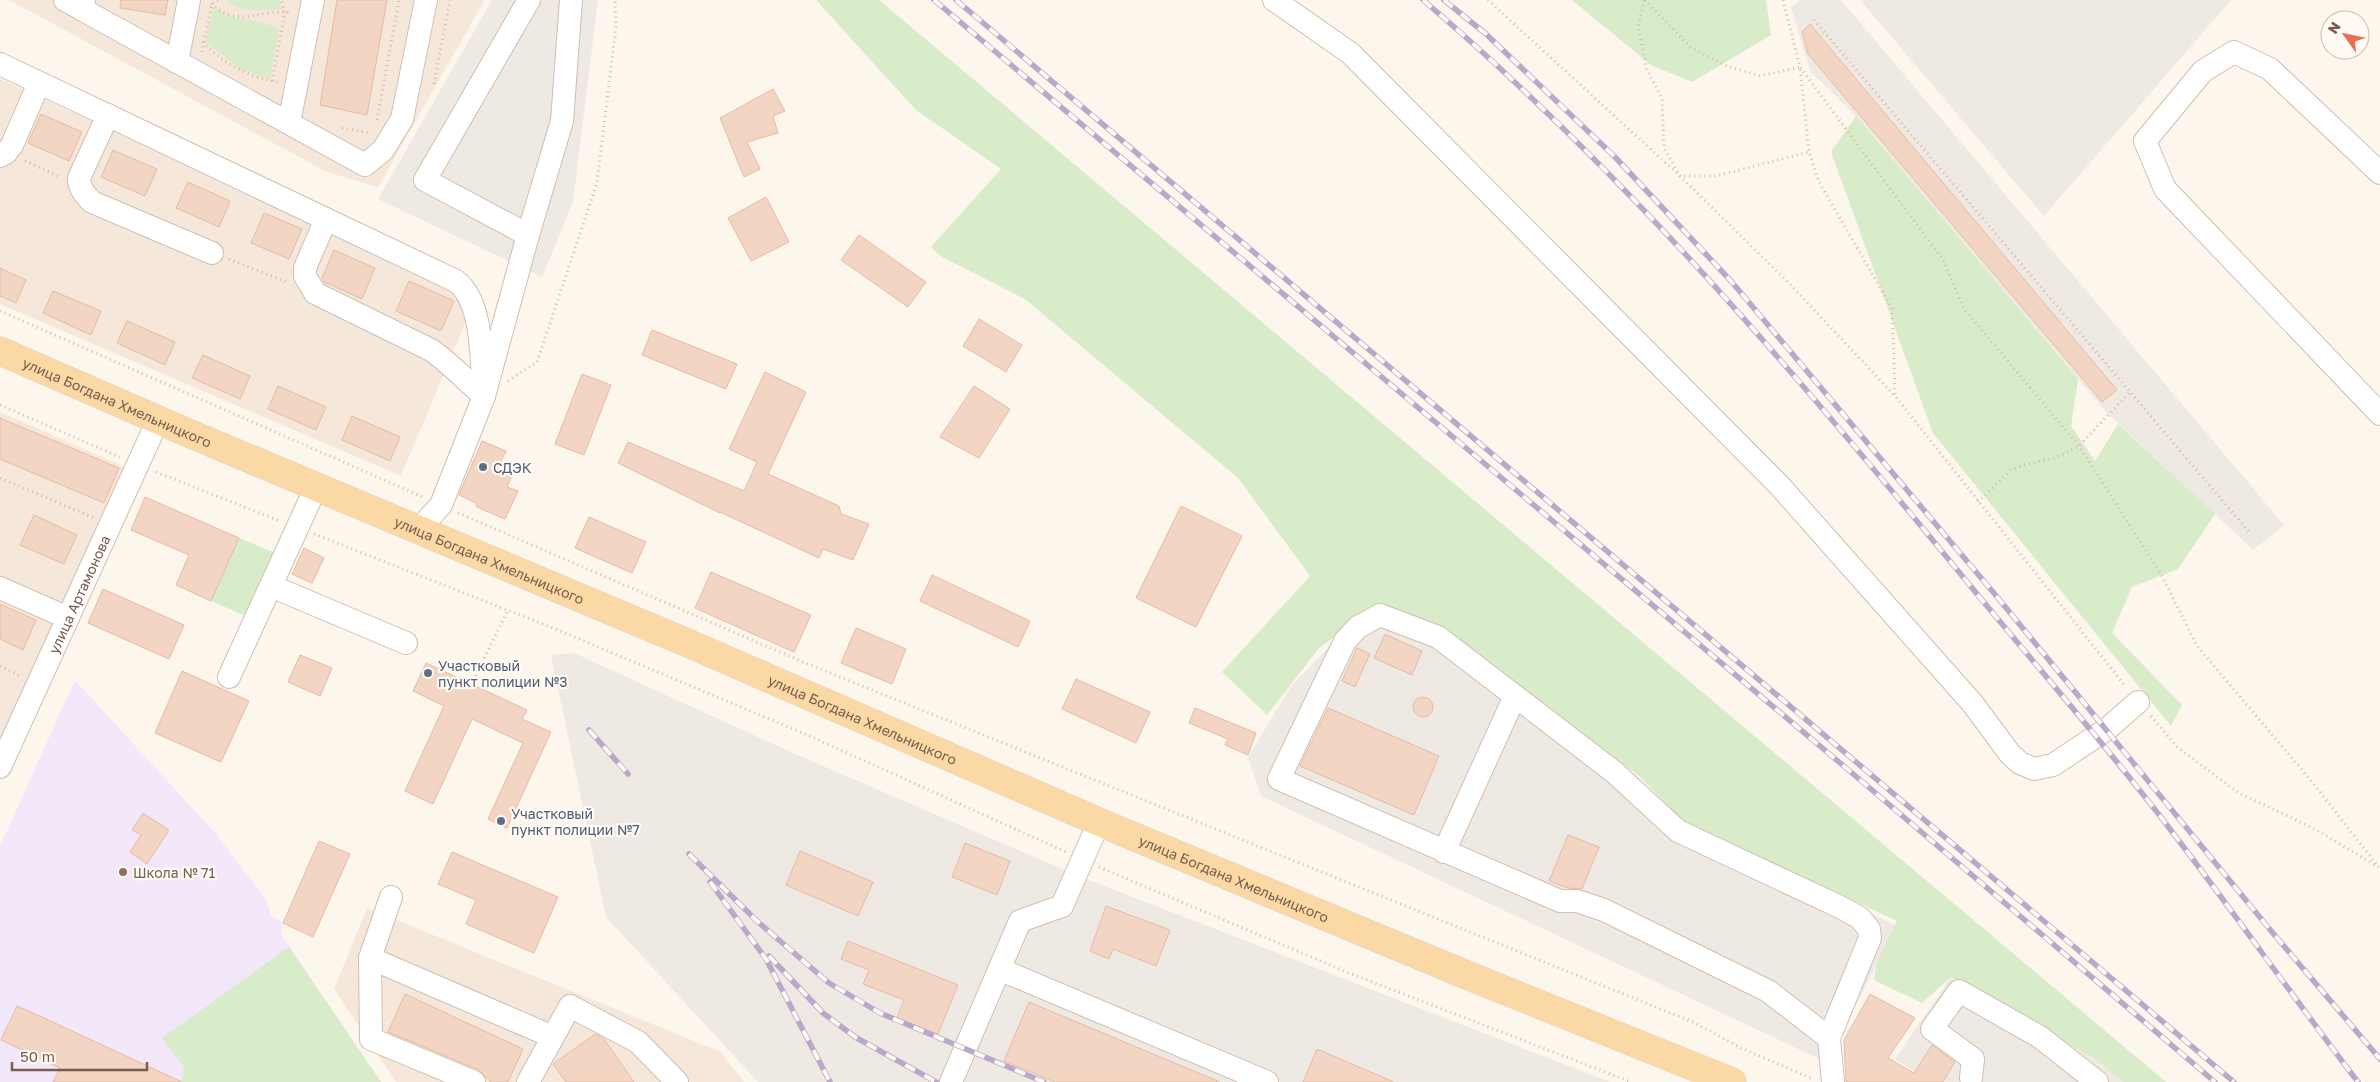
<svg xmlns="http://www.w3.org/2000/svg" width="2380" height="1082" font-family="'Golos Text',sans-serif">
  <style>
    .residential { fill: #f5e8da }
    .industrial { fill: #efe9e4 }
    .education { fill: #f3e8fa }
    .green { fill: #d8ecc9 }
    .building { fill: #f3d5c3; stroke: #e6bba3 }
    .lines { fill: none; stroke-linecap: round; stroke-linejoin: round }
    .minor-casing { stroke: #d1beb0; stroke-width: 24 }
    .major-casing { stroke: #dad1cd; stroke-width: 29 }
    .path { stroke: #d9b8a5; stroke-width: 3; stroke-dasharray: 1 4; stroke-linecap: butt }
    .minor { stroke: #fff; stroke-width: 22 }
    .major { stroke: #fbd9a5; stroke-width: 28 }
    .rail-casing { stroke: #b9a8c9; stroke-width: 5.5 }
    .rail { stroke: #fffaf3; stroke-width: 4; stroke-dasharray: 11; stroke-linecap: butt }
    .service-dot { fill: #5c6f8a; stroke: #fffaf3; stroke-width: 2 }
    .education-dot { fill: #8d6e63; stroke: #fffaf3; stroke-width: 2 }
    .labels { text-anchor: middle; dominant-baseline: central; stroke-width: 4.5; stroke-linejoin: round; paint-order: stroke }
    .street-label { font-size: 14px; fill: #7a5c4d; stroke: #fffaf3 }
    .service-label { font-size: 14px; fill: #4e5e75; stroke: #fffaf3; text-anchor: start }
    .education-label { font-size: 14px; fill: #785e54; stroke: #fffaf3; text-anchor: start }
  </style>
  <rect width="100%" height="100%" fill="#fdf6ec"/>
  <g class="residential">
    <polygon points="9,0 483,0 484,1 378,187 327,172"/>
    <polygon points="0,79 450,285 471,309 401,476 0,304"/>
    <polygon points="0,412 127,468 0,740"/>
    <polygon points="367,908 721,1052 744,1082 396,1082 334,989"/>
  </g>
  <g class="industrial">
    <polygon points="492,0 598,0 573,202 542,277 378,199"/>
    <polygon points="1800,0 1841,0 2284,525 2253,550 2107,413 1856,116 1810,71 1791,7"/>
    <polygon points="1860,0 2231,0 2044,216"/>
    <polygon points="1378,610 1439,632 1685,827 1897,926 1826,1062 1261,796 1248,757 1292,685 1338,638"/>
    <polygon points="574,653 793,753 1081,877 1610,1082 758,1082 606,917 551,655"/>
    <polygon points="1951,977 2097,1060 2123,1082 1932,1082 1895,1059"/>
  </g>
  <polygon class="education" points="75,680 217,835 266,899 271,916 283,923 281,934 381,1082 0,1082 0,846"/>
  <g class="green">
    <path d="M 225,0 L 279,0 L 282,9 C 259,9 246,15 225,0 Z"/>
    <polygon points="816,0 879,0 2166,1082 2123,1082 2097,1060 1951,977 1922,1003 1874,980 1877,962 1897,921 1682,820 1639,776 1438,629 1377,607 1319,648 1267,715 1222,672 1310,576 1238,478 1025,299 942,257 931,247 1001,169 916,110"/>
    <polygon points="1572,0 1766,0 1771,35 1692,82 1651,65"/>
    <path d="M 213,8 C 237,22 255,17 279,29 L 270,79 L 241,69 L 206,42 Z"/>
    <polygon points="1856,116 2078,379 2071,426 2095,461 2118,424 2215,514 2178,569 2132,587 2112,633 2182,705 2171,726 1933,433 1831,152"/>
    <polygon points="239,538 275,553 246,616 211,601"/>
    <polygon points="289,947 381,1082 181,1082 184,1067 162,1038"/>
  </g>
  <g class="building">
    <polygon points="121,0 168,0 165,15 120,8"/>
    <polygon points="337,0 387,0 367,115 320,105"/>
    <polygon points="1810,24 2117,390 2102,402 1808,54 1802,32"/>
    <polygon points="773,89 785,111 773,116 778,133 747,142 760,169 744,177 720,118"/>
    <polygon points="41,114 82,132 69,161 28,143"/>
    <polygon points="113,150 157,169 145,196 101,177"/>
    <polygon points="188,182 230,201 219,227 176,208"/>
    <polygon points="766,197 789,242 751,261 728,218"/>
    <polygon points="264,213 302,229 289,259 251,243"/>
    <polygon points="859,235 926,282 908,307 841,260"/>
    <polygon points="334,250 375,268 362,299 324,282 322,278"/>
    <polygon points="0,268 26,280 16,303 0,296"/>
    <polygon points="409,281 454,301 441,331 396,311"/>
    <polygon points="53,291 101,311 91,335 43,313"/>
    <polygon points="979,319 1022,345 1006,372 963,346"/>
    <polygon points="127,321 175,342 165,365 117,343"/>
    <polygon points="652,330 737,364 726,389 642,355"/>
    <polygon points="203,355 250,376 240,399 192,378"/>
    <polygon points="765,372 806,392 768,474 839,506 841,514 869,524 853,560 823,549 819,558 720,512 720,513 618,463 628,442 744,491 757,462 729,449"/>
    <polygon points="582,374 611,385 584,455 555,444"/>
    <polygon points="278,386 326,407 316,430 268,409"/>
    <polygon points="974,386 1010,409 979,458 940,437"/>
    <polygon points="352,416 400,437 390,461 342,440"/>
    <polygon points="0,418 119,468 104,503 0,459"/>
    <polygon points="482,441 506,451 500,463 515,469 507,487 518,491 505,519 477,507 476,503 459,495"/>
    <polygon points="145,497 239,538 211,601 176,585 189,555 131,530"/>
    <polygon points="1181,506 1242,536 1196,627 1136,598"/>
    <polygon points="34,515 77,535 64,564 20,545"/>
    <polygon points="589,517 646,542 632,573 575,548"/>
    <polygon points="304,548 324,558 312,583 292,574"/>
    <polygon points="711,572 811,615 794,652 695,608"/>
    <polygon points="932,575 1030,621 1018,647 920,601"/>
    <polygon points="103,589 184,625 169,659 88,623"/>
    <polygon points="0,604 36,620 23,650 0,639"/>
    <polygon points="856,628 906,649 892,684 841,663"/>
    <polygon points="1385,634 1422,651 1412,675 1374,658"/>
    <polygon points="1357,648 1370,654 1355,687 1342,681"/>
    <polygon points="300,655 332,668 320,696 288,682"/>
    <polygon points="426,663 527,710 522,719 551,732 507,828 488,819 523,743 472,719 433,804 405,791 444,706 413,691"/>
    <polygon points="182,671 249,701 221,762 155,733"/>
    <polygon points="1076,679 1150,712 1136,743 1062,709"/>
    <circle cx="1423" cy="707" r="10"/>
    <polygon points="1195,708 1256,733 1248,755 1225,745 1228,739 1189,723"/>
    <polygon points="1328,708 1439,756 1414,815 1300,766"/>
    <polygon points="143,813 169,830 147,864 130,852 141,835 132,830"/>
    <polygon points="1568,835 1599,847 1582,889 1568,888 1549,881"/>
    <polygon points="319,841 350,854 313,937 283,923"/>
    <polygon points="965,843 1010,861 997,895 952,877"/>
    <polygon points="800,851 873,882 858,916 786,885"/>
    <polygon points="452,852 558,897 534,953 466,924 476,900 438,884"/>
    <polygon points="1106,906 1170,930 1156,966 1113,949 1109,959 1090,951"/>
    <polygon points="848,941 958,985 938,1034 897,1018 904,1000 863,984 869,970 841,959"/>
    <polygon points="405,994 523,1049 508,1082 491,1082 479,1070 388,1032"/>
    <polygon points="1870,994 1915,1018 1888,1058 1914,1073 1932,1045 1955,1062 1943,1082 1846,1082 1844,1040"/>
    <polygon points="1029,1002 1220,1082 1055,1082 1004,1061"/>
    <polygon points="17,1006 42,1017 182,1082 53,1082 60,1068 1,1040"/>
    <polygon points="595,1034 604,1039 634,1082 566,1082 553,1064"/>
    <polygon points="1317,1049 1394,1082 1303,1082"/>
  </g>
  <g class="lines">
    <g class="minor-casing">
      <g id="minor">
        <polyline points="65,0 83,10"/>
        <polyline points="84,0 83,10 365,165 383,150 402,119 426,0"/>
        <polyline points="1274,0 1350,53 1779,485 1973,704 2010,754 2020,763 2034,769 2053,765 2107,729 2138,702"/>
        <polyline points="177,62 189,0"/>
        <path d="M 0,64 L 456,281 C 484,302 481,363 484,396"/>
        <path d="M 108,115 L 79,178 C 79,189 85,194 92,202 L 212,253"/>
        <polyline points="289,123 313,0"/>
        <polyline points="0,156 6,153 12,145 39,83"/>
        <polyline points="2380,173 2270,69 2234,52 2203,71 2145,141 2165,189 2380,414"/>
        <path d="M 326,219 L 305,268 L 305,276 L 315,293 L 431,350 C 450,363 466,381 484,396"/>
        <polyline points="528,235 425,180 529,0"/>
        <polyline points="418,530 441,505 484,396 528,235 562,121 571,0"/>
        <polyline points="271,586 406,643"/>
        <polyline points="0,588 68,618"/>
        <polyline points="229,677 316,487"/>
        <path id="s1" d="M 0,767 L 158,420"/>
        <polyline points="1444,852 1515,696"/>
        <polyline points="391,897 370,958 371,1039 474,1082"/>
        <polyline points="370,958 553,1037"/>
        <polyline points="999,969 1267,1082"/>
        <polyline points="1829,1038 1768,991 1604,910 1577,901 1560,901 1279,779 1345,641 1358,627 1380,615 1438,637 1614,772 1678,831 1838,906 1860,918 1869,929 1870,938 1829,1038 1833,1082"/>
        <polyline points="1971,1078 1973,1059 1932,1029 1959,991 2040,1037 2097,1082"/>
        <polyline points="528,1082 570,1006 638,1042 677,1082"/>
        <polyline points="951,1082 1020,921 1062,906 1099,822"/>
      </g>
    </g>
    <g class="major-casing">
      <g id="major">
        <path id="s2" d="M 0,351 L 186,432 L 683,641 L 1099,822 L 1469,976 L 1732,1082"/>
      </g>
    </g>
    <g class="path">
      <polyline points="1488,0 1680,176 1787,281 1895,396 2126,687"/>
      <polyline points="1644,0 1638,27 1647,70 1662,98 1664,148 1680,176 1716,176 1809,152"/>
      <polyline points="1645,0 1690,47 1727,66 1760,76 1800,67 1809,152 1819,182 1892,308 1895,395"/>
      <polyline points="1783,0 1800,67 1943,260 1964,309 2079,446 2161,574 2197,646 2313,783 2377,865"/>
      <path d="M 211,4 C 243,30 259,7 290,13"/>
      <polyline points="1814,20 2250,533"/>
      <path d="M 203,42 C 223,64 249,77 278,82"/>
      <polyline points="202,52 212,4 218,0"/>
      <polyline points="272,81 285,12 281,0"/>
      <polyline points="434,84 450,0"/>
      <polyline points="377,120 399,0"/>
      <polyline points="342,128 370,133"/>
      <polyline points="25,161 60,177"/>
      <polyline points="229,259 286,282"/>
      <polyline points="0,311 423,497"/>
      <polyline points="508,381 537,362 597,183 616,26 615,0"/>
      <polyline points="0,405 120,457"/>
      <polyline points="156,472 280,521"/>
      <polyline points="0,478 94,518"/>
      <polyline points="1978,502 2011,470 2027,464 2055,458 2079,446 2130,392"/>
      <polyline points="458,513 803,662 1695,1023 1741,1048 1813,1079"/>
      <polyline points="314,534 553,628 805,734 1066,852"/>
      <polyline points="0,666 20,676"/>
      <polyline points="471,685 508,610"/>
      <polyline points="2151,716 2177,747 2239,793 2315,829 2380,868"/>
      <polyline points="1099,867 1349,973 1631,1082"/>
    </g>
    <use href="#minor" class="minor"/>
    <use href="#major" class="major"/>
    <g class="rail-casing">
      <g id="rail">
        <polyline points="934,0 1852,773 2215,1082"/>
        <polyline points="956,0 2234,1082"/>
        <path d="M 1423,0 C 1626,173 1799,377 1968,583 C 2036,666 2108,747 2173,833 C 2236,915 2295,1000 2358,1082"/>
        <polyline points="1444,0 1486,34 1614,156 1731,281 1998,598 2272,932 2380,1059"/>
        <polyline points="589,730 628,774"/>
        <polyline points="689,854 757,921 829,983 880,1013 1044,1082"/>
        <polyline points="710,882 766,959 830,1082"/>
        <polyline points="769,956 823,1013 855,1037 936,1082"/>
      </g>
    </g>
    <use href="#rail" class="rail"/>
  </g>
  <g class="service-dot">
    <circle cx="483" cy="467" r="5"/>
    <circle cx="428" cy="673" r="5"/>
    <circle cx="501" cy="821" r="5"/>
  </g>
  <circle class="education-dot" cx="123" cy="872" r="5"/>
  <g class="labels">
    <g class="street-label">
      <text stroke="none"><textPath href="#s2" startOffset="128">улица Богдана Хмельницкого</textPath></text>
      <text stroke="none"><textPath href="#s2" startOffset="532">улица Богдана Хмельницкого</textPath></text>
      <text stroke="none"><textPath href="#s1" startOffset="190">улица Артамонова</textPath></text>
      <text stroke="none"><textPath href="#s2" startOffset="938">улица Богдана Хмельницкого</textPath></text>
      <text stroke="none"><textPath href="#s2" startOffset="1342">улица Богдана Хмельницкого</textPath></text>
    </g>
    <g class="service-label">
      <text x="493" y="467">СДЭК</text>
      <text x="438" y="665">Участковый<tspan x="438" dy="16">пункт полиции №3</tspan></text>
      <text x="511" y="813">Участковый<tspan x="511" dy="16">пункт полиции №7</tspan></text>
    </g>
    <g class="education-label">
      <text x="133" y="872">Школа № 71</text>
    </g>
  </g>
  <g transform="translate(2345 35) rotate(303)"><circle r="24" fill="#fffaf3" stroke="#cabbb1"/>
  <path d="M0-4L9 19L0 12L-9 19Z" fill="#e76f51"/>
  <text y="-8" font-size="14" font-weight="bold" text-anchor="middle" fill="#7a5c4d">N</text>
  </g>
  <path d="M12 1062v8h135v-8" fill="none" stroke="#7a5c4d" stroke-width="2.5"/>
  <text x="20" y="1062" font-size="15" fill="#7a5c4d" stroke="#fffaf3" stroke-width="4" paint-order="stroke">50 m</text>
</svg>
